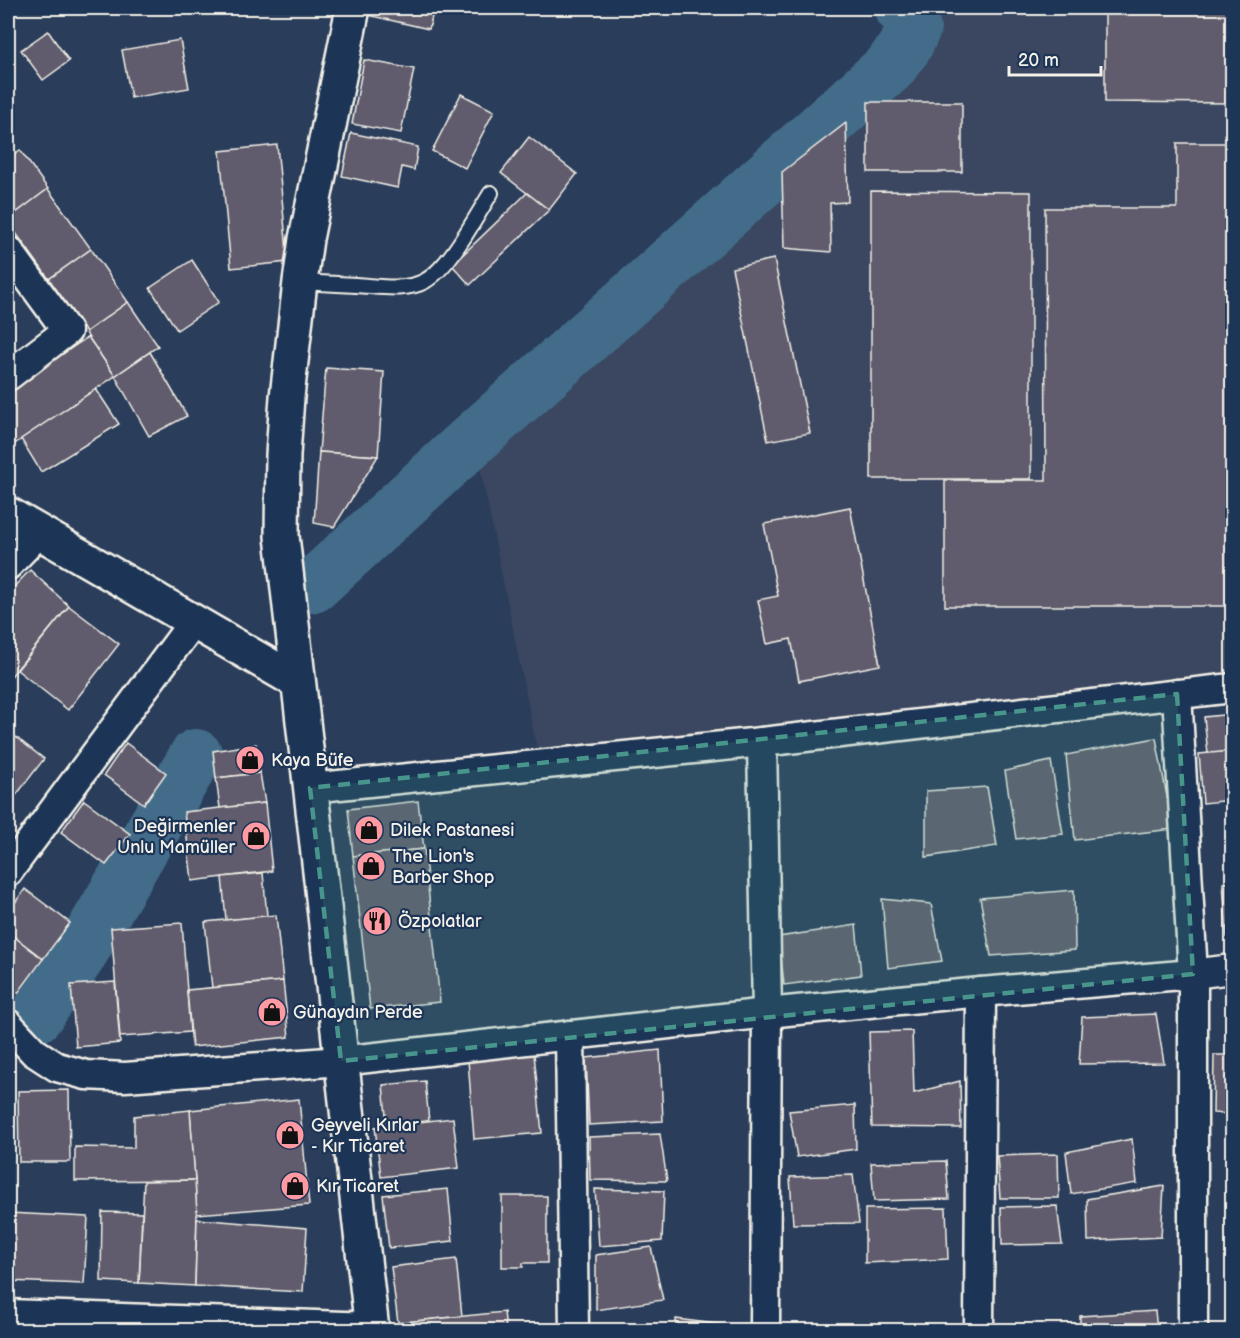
<svg xmlns="http://www.w3.org/2000/svg" width="1240" height="1338" font-family="'Balsamiq Sans',sans-serif">
  <style>
    .built { fill: #3a4660 }
    .lines { fill: none; stroke-linecap: round; stroke-linejoin: round }
    .river { stroke: #426c89; stroke-width: 54 }
    .building { fill: #605c6d; stroke: #f4f1e8; stroke-width: 1.5 }
    .service-casing { stroke: #f4f1e8; stroke-width: 18 }
    .minor-casing { stroke: #f4f1e8; stroke-width: 33 }
    .tertiary-casing { stroke: #f4f1e8; stroke-width: 38 }
    .secondary-casing { stroke: #f4f1e8; stroke-width: 38 }
    .service { stroke: #1d3557; stroke-width: 14 }
    .minor { stroke: #1d3557; stroke-width: 28 }
    .tertiary { stroke: #1d3557; stroke-width: 33 }
    .secondary { stroke: #1d3557; stroke-width: 33 }
    .marked { fill: #48958c; fill-opacity: 0.2; stroke: #48958c; stroke-width: 4.5; stroke-dasharray: 12 8; stroke-linejoin: round }
    .labels { text-anchor: middle; dominant-baseline: central; stroke-width: 4.5; stroke-linejoin: round; paint-order: stroke }
    .poi-label { font-size: 18px; fill: #f4f1e8; stroke: #1d3557; text-anchor: start }
  </style>
  <rect width="100%" height="100%" fill="#2a3d5b"/>
  <filter id="ink" filterUnits="userSpaceOnUse"><feTurbulence type="fractalNoise" baseFrequency=".0167" numOctaves="2"/><feDisplacementMap in="SourceGraphic" scale="12" xChannelSelector="R" yChannelSelector="G"/><feConvolveMatrix kernelMatrix="1 2 1 2 8 2 1 2 1" color-interpolation-filters="sRGB"/></filter>
  <g filter="url(#ink)">
    <polygon class="built" points="913,8 1232,8 1232,672 538,754 477,452 894,72 915,49 921,29 918,12"/>
    <g class="lines">
      <g class="river">
        <polyline points="313,586 469,443 890,67 906,45 914,28 909,15 901,8"/>
        <polyline points="36,1016 77,959 196,756"/>
      </g>
    </g>
    <g class="building">
      <polygon points="374,8 434,8 429,29 372,16"/>
      <polygon points="1105,8 1232,8 1232,103 1105,102"/>
      <polygon points="48,31 69,61 43,80 21,50"/>
      <polygon points="180,40 189,88 131,98 122,50"/>
      <polygon points="364,60 414,69 401,133 352,124"/>
      <polygon points="461,94 494,111 465,168 432,151"/>
      <rect x="868" y="102" width="94" height="70"/>
      <polygon points="846,123 848,202 830,203 831,252 784,248 782,172"/>
      <polygon points="351,133 418,147 414,170 402,167 398,188 342,176"/>
      <polygon points="529,137 577,174 549,210 501,173"/>
      <polygon points="1177,143 1232,143 1232,606 945,606 945,480 1046,480 1045,208 1177,208"/>
      <polygon points="277,145 288,262 231,268 220,151"/>
      <polygon points="20,150 48,189 8,219 8,159"/>
      <polygon points="48,189 91,249 49,279 8,222 8,219"/>
      <polygon points="871,191 1031,192 1031,479 871,479"/>
      <polygon points="527,193 549,210 470,285 452,265"/>
      <polygon points="91,249 128,302 86,332 49,279"/>
      <polygon points="774,259 810,433 768,441 732,268"/>
      <polygon points="192,260 219,302 177,330 150,288"/>
      <polygon points="128,302 158,346 115,376 88,337 86,332"/>
      <polygon points="88,337 115,376 13,445 8,436 8,391"/>
      <polygon points="150,352 187,416 149,436 115,376"/>
      <polygon points="326,368 384,372 378,456 319,452"/>
      <polygon points="96,389 119,424 41,472 21,439"/>
      <polygon points="319,452 378,456 334,527 314,523"/>
      <polygon points="850,507 880,665 799,681 791,639 767,644 758,600 778,596 764,524"/>
      <polygon points="30,570 69,606 8,680 8,593"/>
      <polygon points="69,606 119,644 68,710 17,670"/>
      <polygon points="1232,714 1232,751 1208,754 1204,717"/>
      <polygon points="8,731 44,759 14,798 8,793"/>
      <polygon points="1156,738 1173,829 1075,840 1066,755"/>
      <polygon points="126,743 166,773 144,804 104,775"/>
      <polygon points="256,744 260,773 216,778 213,751"/>
      <polygon points="1232,751 1232,800 1203,803 1199,754"/>
      <polygon points="1051,761 1063,834 1016,839 1005,771"/>
      <polygon points="260,773 265,803 220,808 216,778"/>
      <polygon points="987,787 997,846 926,857 926,791"/>
      <polygon points="84,800 130,834 106,865 61,832"/>
      <polygon points="418,801 424,849 353,856 348,809"/>
      <polygon points="265,803 272,871 192,881 184,812"/>
      <polygon points="424,849 440,1002 370,1009 353,856"/>
      <polygon points="263,873 267,916 226,920 222,877"/>
      <polygon points="1232,882 1232,936 1227,937 1223,883"/>
      <polygon points="25,889 70,923 43,959 8,932 8,912"/>
      <polygon points="1074,890 1075,950 991,956 980,898"/>
      <polygon points="882,899 931,904 942,961 888,968"/>
      <polygon points="276,915 283,981 212,988 205,922"/>
      <polygon points="182,923 190,1032 120,1037 111,928"/>
      <polygon points="856,925 861,975 784,985 779,937"/>
      <polygon points="8,932 43,959 18,993 8,985"/>
      <polygon points="283,981 289,1037 192,1047 187,990"/>
      <polygon points="115,982 120,1043 76,1047 71,985"/>
      <polygon points="1156,1014 1164,1063 1079,1064 1082,1017"/>
      <polygon points="912,1031 914,1093 960,1081 961,1128 872,1127 869,1032"/>
      <polygon points="660,1050 663,1121 589,1125 586,1058"/>
      <polygon points="534,1054 542,1133 474,1139 468,1060"/>
      <polygon points="1214,1055 1232,1055 1232,1114 1213,1113"/>
      <polygon points="425,1081 429,1121 387,1126 383,1085"/>
      <polygon points="69,1090 70,1162 19,1162 18,1091"/>
      <polygon points="299,1099 309,1205 197,1214 190,1110"/>
      <polygon points="855,1105 856,1149 797,1157 789,1111"/>
      <polygon points="190,1110 195,1180 75,1181 75,1147 134,1148 134,1116"/>
      <polygon points="453,1118 459,1168 381,1177 375,1127"/>
      <polygon points="660,1134 667,1181 590,1180 589,1137"/>
      <polygon points="1132,1139 1137,1183 1071,1194 1066,1152"/>
      <polygon points="1058,1154 1059,1198 1000,1198 997,1156"/>
      <polygon points="946,1161 949,1199 874,1201 871,1163"/>
      <polygon points="853,1175 859,1223 793,1224 790,1177"/>
      <polygon points="195,1180 197,1214 195,1286 139,1283 144,1181"/>
      <polygon points="1164,1186 1161,1237 1088,1241 1087,1199"/>
      <polygon points="448,1189 453,1241 389,1248 383,1195"/>
      <polygon points="595,1189 664,1191 662,1241 599,1246"/>
      <polygon points="502,1196 547,1196 547,1263 523,1263 523,1267 502,1267"/>
      <polygon points="1057,1206 1062,1244 1002,1245 1001,1207"/>
      <polygon points="946,1208 948,1259 865,1263 865,1209"/>
      <polygon points="102,1212 142,1213 139,1283 101,1281"/>
      <polygon points="8,1213 88,1217 84,1284 8,1281"/>
      <polygon points="197,1219 307,1228 303,1292 195,1286"/>
      <polygon points="651,1247 663,1300 596,1310 596,1255"/>
      <polygon points="456,1259 462,1316 398,1323 391,1267"/>
      <polygon points="1155,1311 1157,1330 1080,1330 1080,1316"/>
      <polygon points="504,1312 506,1330 406,1330 405,1322"/>
      <polygon points="676,1319 732,1326 732,1330 676,1330"/>
    </g>
    <g class="lines">
      <g class="service-casing">
        <path id="service" d="M 300,282 C 319,283 337,284 356,285 C 377,286 405,292 425,281 C 450,267 475,218 491,193"/>
      </g>
      <g class="minor-casing">
        <g id="minor">
          <polyline points="8,250 67,331 8,376"/>
          <polyline points="8,565 40,532"/>
          <polyline points="1177,694 1193,974 1193,1330"/>
          <polyline points="762,742 767,1013 765,1330"/>
          <polyline points="310,788 762,742 1232,688"/>
          <polyline points="8,872 194,621"/>
          <polyline points="8,1024 34,1052 57,1067 86,1075 125,1077 341,1061 767,1013 981,992 1193,974 1232,969"/>
          <polyline points="570,1035 574,1330"/>
          <polyline points="8,1314 372,1327"/>
          <polyline points="979,1330 981,992"/>
        </g>
      </g>
      <g class="tertiary-casing">
        <polyline id="tertiary" points="8,514 298,682"/>
      </g>
      <g class="secondary-casing">
        <polyline id="secondary" points="353,8 306,239 300,282 287,397 283,455 282,536 372,1330"/>
      </g>
      <use href="#service" class="service"/>
      <use href="#minor" class="minor"/>
      <use href="#tertiary" class="tertiary"/>
      <use href="#secondary" class="secondary"/>
    </g>
  </g>
  <path class="marked" d="M 1177,694 L 1193,974 L 341,1061 L 310,788 Z"/>
  <defs>
    <g id="shop-disc" transform="scale(1.5)"><circle r="9.5" fill="#ff9aa2" stroke="#1d3557"/><path d="M-5-2.5h2.3a2.7 3.5 0 0 1 5.4 0H5L5.5 6h-11ZM-1.5-2.5h3a1.5 2.3 0 0 0-3 0Z" fill="#111"/></g>
    <g id="restaurant-disc" transform="scale(1.5)"><circle r="9.5" fill="#ff9aa2" stroke="#1d3557"/><path d="M-5-6h1v4h1v-4h1v4h1v-4h1v5L-1.5 .5V6h-2V.5L-5-1ZM5-6V6H3V1.5H1.5Q1.5-4 5-6Z" fill="#111"/></g>
  </defs>
  <g fill-rule="evenodd">
    <use href="#shop-disc" x="250" y="760"/>
    <use href="#shop-disc" x="369" y="830"/>
    <use href="#shop-disc" x="256" y="836"/>
    <use href="#shop-disc" x="371" y="866"/>
    <use href="#restaurant-disc" x="377" y="921"/>
    <use href="#shop-disc" x="272" y="1012"/>
    <use href="#shop-disc" x="290" y="1135"/>
    <use href="#shop-disc" x="295" y="1186"/>
  </g>
  <g class="labels">
    <g class="poi-label">
      <text x="271" y="760">Kaya Büfe</text>
      <text x="235" y="826" text-anchor="end">Değirmenler<tspan x="235" dy="21">Unlu Mamüller</tspan></text>
      <text x="390" y="830">Dilek Pastanesi</text>
      <text x="392" y="856">The Lion's<tspan x="392" dy="21">Barber Shop</tspan></text>
      <text x="398" y="921">Özpolatlar</text>
      <text x="293" y="1012">Günaydın Perde</text>
      <text x="311" y="1125">Geyveli Kırlar<tspan x="311" dy="21">- Kır Ticaret</tspan></text>
      <text x="316" y="1186">Kır Ticaret</text>
    </g>
  </g>
  <rect width="1240" height="1338" fill="none" stroke="#1d3557" stroke-width="30"/>
  <rect x="15" y="15" width="1210" height="1308" fill="none" stroke="#f4f1e8" stroke-width="2" filter="url(#ink)"/>
  <path d="M1009 66v9h92v-9" fill="none" stroke="#f4f1e8" stroke-width="3"/>
  <text x="1018" y="66" font-size="18" fill="#f4f1e8" stroke="#1d3557" stroke-width="4.5" paint-order="stroke">20 m</text>
</svg>
